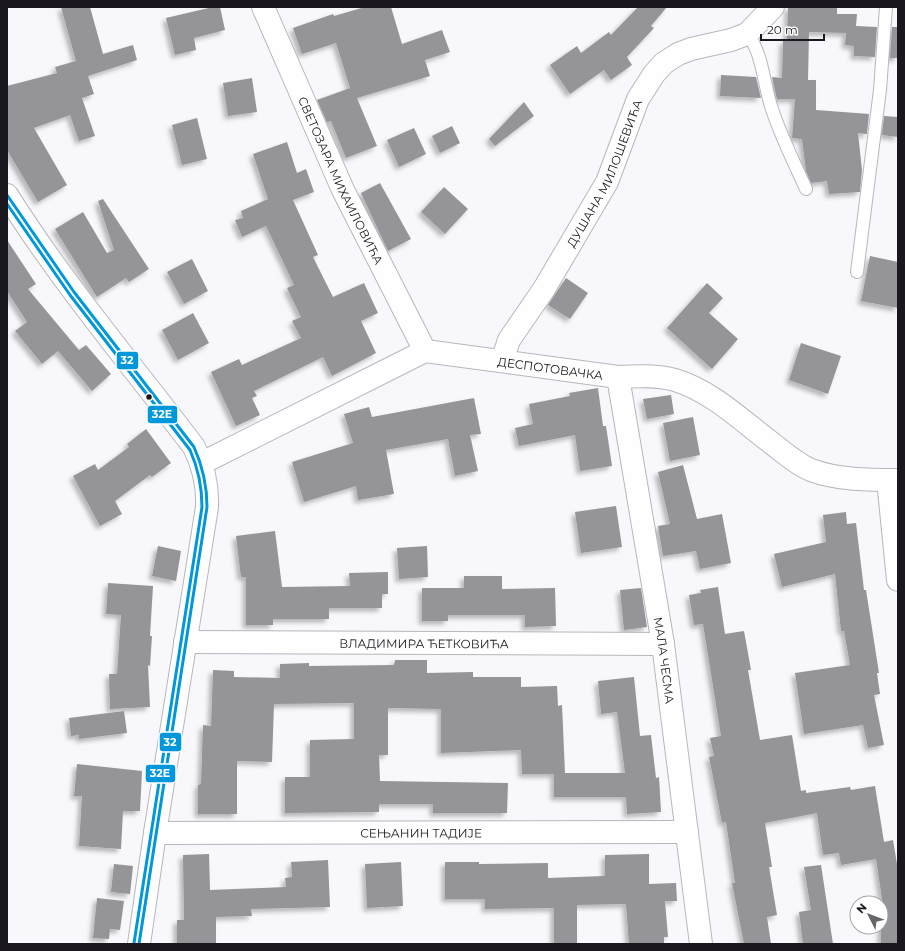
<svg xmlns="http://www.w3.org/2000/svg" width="905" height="951" font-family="Montserrat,sans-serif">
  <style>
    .building { fill: #959499; filter: url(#shadow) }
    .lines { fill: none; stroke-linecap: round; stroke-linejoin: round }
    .service-casing { stroke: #b8b6bb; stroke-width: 14 }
    .minor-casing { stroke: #b8b6bb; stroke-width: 24 }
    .tertiary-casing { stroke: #b8b6bb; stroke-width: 24 }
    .service { stroke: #fefefe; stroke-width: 12 }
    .minor { stroke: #fefefe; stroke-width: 22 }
    .tertiary { stroke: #fefefe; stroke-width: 22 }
    .bus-1-casing { stroke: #fff; stroke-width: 6 }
    .bus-2-casing { stroke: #fff; stroke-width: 6 }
    .bus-1 { stroke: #0098da; stroke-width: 3 }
    .bus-2 { stroke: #0098da; stroke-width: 3 }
    .bus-dot { fill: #1a181e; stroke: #fff; stroke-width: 1.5 }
    .labels { text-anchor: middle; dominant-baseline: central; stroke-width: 4; stroke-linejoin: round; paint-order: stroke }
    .street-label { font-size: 12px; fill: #1a181e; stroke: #fff }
    .line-badge { stroke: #fff; stroke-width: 1.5 }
    .badge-label { font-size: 11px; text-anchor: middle; font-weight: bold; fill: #fff }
  </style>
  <defs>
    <filter id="shadow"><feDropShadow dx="-3.5" dy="3.5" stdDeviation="2" flood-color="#0004"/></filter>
  </defs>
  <rect width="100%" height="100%" fill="#f8f7fb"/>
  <g class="building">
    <polygon points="61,7 90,7 103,54 133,45 137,60 88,76 94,94 82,98 95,136 79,141 70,115 34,128 67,185 38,202 7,150 7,86 57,73 55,67 76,61"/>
    <polygon points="213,7 220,7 225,30 194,38 196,50 175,55 166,18"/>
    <polygon points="365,7 391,7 402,44 442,30 450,52 425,60 430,76 357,98 377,146 346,158 331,121 327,122 317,100 350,88 336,43 302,54 293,28 333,14 334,16"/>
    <polygon points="638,7 667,7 651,26 654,28 627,57 632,65 611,80 604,70 570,94 550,65 577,46 581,53 609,32 611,35"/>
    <polygon points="788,7 837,7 837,14 857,14 856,26 877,27 875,57 854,56 854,46 845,45 846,33 809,32 808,80 816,80 816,110 869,114 867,134 858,133 862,170 860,192 829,194 827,181 811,183 806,171 802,139 792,138 795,99 777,99 772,77 782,78 783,41 787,41"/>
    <polygon points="892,27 898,27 898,58 890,58"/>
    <polygon points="721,75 756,77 761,98 720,96"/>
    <polygon points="252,78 257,112 228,116 223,83"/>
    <polygon points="524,102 534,116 495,146 489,139"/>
    <polygon points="884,116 898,117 898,137 882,135"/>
    <polygon points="197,118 207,159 182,165 172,125"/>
    <polygon points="452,126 460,143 440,153 432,136"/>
    <polygon points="414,128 426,154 399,167 387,140"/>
    <polygon points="287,142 297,173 306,169 314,192 293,200 318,255 313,257 333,297 364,283 378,313 361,321 376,353 332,376 323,357 254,391 257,396 252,398 260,415 236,426 211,372 239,359 242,365 301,338 292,321 301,317 287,288 294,285 266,226 242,237 235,220 243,218 241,211 268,199 253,154"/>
    <polygon points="380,183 411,239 388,251 361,193"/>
    <polygon points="444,187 468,209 445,234 421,212"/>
    <polygon points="103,199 149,269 129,282 126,278 97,297 55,229 83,212 107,253 114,250 98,201"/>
    <polygon points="7,240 36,284 28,289 79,350 86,345 111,374 92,391 58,351 42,364 15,331 27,322 7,291"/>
    <polygon points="870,256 898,262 898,308 861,301"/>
    <polygon points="192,259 208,291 184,304 167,272"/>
    <polygon points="566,278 588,293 570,319 548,305"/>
    <polygon points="707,283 723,298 709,313 738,339 712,369 667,328"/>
    <polygon points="193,313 209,343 178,360 162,330"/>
    <polygon points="801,343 841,356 828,394 789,380"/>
    <polygon points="598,388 603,426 606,426 612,466 580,471 575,435 519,446 515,428 533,424 529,404 570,396 569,393"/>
    <polygon points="671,395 674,414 647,419 643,399"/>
    <polygon points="474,398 481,434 470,435 478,471 455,476 448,439 386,450 394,494 358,500 356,486 304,502 292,462 353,443 344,414 369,407 372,417"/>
    <polygon points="693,417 700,455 670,461 663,423"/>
    <polygon points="146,429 171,463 152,477 150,475 115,501 122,514 100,526 73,476 95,464 98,470 129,447 127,444"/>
    <polygon points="683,465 697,519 722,514 731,563 700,569 696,551 663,556 658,526 670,524 658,472"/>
    <polygon points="616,506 622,547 581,553 575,512"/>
    <polygon points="846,512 847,524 856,523 864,590 866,590 879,673 877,673 880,694 874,695 884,745 868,748 863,725 804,734 795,673 850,665 844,631 841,631 835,574 782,587 774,554 826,542 823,515"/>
    <polygon points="275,531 282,587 350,586 349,573 388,572 388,594 382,594 382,608 329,608 329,619 273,619 273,625 246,625 246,577 241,577 236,536"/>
    <polygon points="158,546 181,551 176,581 152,576"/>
    <polygon points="427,546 428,577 399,579 397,548"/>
    <polygon points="464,576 502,576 502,589 555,588 556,626 525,627 525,615 448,615 448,621 422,621 422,588 464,588"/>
    <polygon points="108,583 153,586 150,636 152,636 150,666 148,665 150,707 110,709 109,674 117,674 121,615 106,614"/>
    <polygon points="718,587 725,634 744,631 751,670 748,670 760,740 792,735 801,791 806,790 806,793 850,787 851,790 875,786 884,842 893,840 898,870 898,944 881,944 881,912 884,912 876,859 841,865 839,853 823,855 817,813 765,823 772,867 769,867 777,915 767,917 771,944 744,944 732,883 735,883 726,822 722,823 709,757 714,756 710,738 721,736 703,624 694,625 689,595 701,593 700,590"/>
    <polygon points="641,588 647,627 624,630 620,590"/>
    <polygon points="395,660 427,660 427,673 473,672 473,677 521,677 521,687 557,686 558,706 562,705 565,773 625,773 617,712 601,714 598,681 634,677 640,736 651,735 656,778 659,777 661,812 627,814 626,797 554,797 554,774 522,774 521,750 441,753 441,709 388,708 388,755 379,755 380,781 508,783 507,813 433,813 433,804 379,804 379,812 285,813 285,777 310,777 310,740 354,739 354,703 274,704 272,762 237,761 237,814 198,814 198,785 201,784 203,725 211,726 213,670 234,671 234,677 280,678 280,664 309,663 309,666 394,665"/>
    <polygon points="124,711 127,733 79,739 79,735 71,736 69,718"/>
    <polygon points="77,764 142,771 140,811 123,811 121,849 79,846 82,796 74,796"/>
    <polygon points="209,854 210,890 286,887 285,878 292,877 291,862 328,860 330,907 251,909 252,916 216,917 216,944 177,944 177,920 184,920 183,855"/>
    <polygon points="649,854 649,884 676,883 677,901 665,901 668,937 664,937 664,944 629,944 626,904 577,905 577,944 554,944 554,908 485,909 485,899 445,899 445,862 479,862 479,864 548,863 548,878 605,876 605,855"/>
    <polygon points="401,862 403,906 367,908 365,864"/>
    <polygon points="114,864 133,866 130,894 111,892"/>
    <polygon points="821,865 833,944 803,944 799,912 811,910 804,867"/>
    <polygon points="97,898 124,901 120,930 110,929 109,939 93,938"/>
  </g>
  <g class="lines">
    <g class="service-casing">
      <g id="service">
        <path d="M 747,34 C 762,50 764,85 771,106 C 780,135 794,162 806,189"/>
        <polyline points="857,272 880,90 886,7"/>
      </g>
    </g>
    <g class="minor-casing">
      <g id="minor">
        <path id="s1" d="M 263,7 L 343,190 L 425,351"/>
        <path id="s2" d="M 502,361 L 509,340 L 544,289 L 607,182 L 638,99 L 654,74 L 664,63 L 678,54 L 691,49 L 731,40 L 747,34 L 773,7"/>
        <path id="s3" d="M 618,377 L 663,644 L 701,944"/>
        <path id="s4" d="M 202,463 L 425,351 L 618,377 C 636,376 657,375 675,380 C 711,391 740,419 769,441 C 782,451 796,464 811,470 C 837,480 870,480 898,480"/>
        <polyline points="888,480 898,580"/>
        <path id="s5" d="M 185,642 L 663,644"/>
        <path id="s6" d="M 155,833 L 687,832"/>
      </g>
    </g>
    <g class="tertiary-casing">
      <path id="tertiary" d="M 7,195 C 63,284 131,364 194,447 C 204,467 208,485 207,507 L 155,833 L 139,944"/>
    </g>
    <use href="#service" class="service"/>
    <use href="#minor" class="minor"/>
    <use href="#tertiary" class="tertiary"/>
    <g class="bus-1-casing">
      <path id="bus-1" d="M 7,195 L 74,292 L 194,447 C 203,467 207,485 207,507 L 139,944"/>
    </g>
    <g class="bus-2-casing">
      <path id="bus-2" d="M 7,204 L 70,295 L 190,450 C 198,468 202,486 202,507 L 134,943"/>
    </g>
    <use href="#bus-1" class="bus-1"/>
    <use href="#bus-2" class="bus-2"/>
  </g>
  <circle class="bus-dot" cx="149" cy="397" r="3.5"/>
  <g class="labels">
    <g class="street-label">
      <text stroke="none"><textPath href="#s2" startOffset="215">ДУШАНА МИЛОШЕВИЋА</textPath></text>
      <text stroke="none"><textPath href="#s1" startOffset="190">СВЕТОЗАРА МИХАИЛОВИЋА</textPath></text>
      <text stroke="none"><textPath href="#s4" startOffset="376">ДЕСПОТОВАЧКА</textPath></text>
      <text stroke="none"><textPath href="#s5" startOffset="239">ВЛАДИМИРА ЋЕТКОВИЋА</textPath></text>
      <text stroke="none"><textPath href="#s3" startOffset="287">МАЛА ЧЕСМА</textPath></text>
      <text stroke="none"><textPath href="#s6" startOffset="266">СЕЊАНИН ТАДИЈЕ</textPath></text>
    </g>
  </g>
  <g class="line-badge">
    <rect x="116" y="351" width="23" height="19" rx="4" fill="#0098da"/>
    <rect x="147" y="405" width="31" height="19" rx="4" fill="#0098da"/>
    <rect x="159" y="732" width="23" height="20" rx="4" fill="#0098da"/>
    <rect x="145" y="764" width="31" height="19" rx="4" fill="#0098da"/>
  </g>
  <g class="badge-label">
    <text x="127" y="364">32</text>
    <text x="162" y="418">32E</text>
    <text x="170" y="746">32</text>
    <text x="160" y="777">32E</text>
  </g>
  <rect width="905" height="951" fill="none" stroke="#1a181e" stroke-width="16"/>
  <g transform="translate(869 915) rotate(312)"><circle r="19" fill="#ffffff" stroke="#a3a3a5"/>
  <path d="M0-3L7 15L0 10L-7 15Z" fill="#68666b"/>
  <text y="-6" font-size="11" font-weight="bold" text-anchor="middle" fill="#1a181e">N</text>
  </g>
  <path d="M761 34v6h63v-6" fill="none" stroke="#1a181e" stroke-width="2"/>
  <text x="767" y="34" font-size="12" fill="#1a181e" stroke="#ffffff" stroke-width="3" paint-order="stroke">20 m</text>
</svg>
